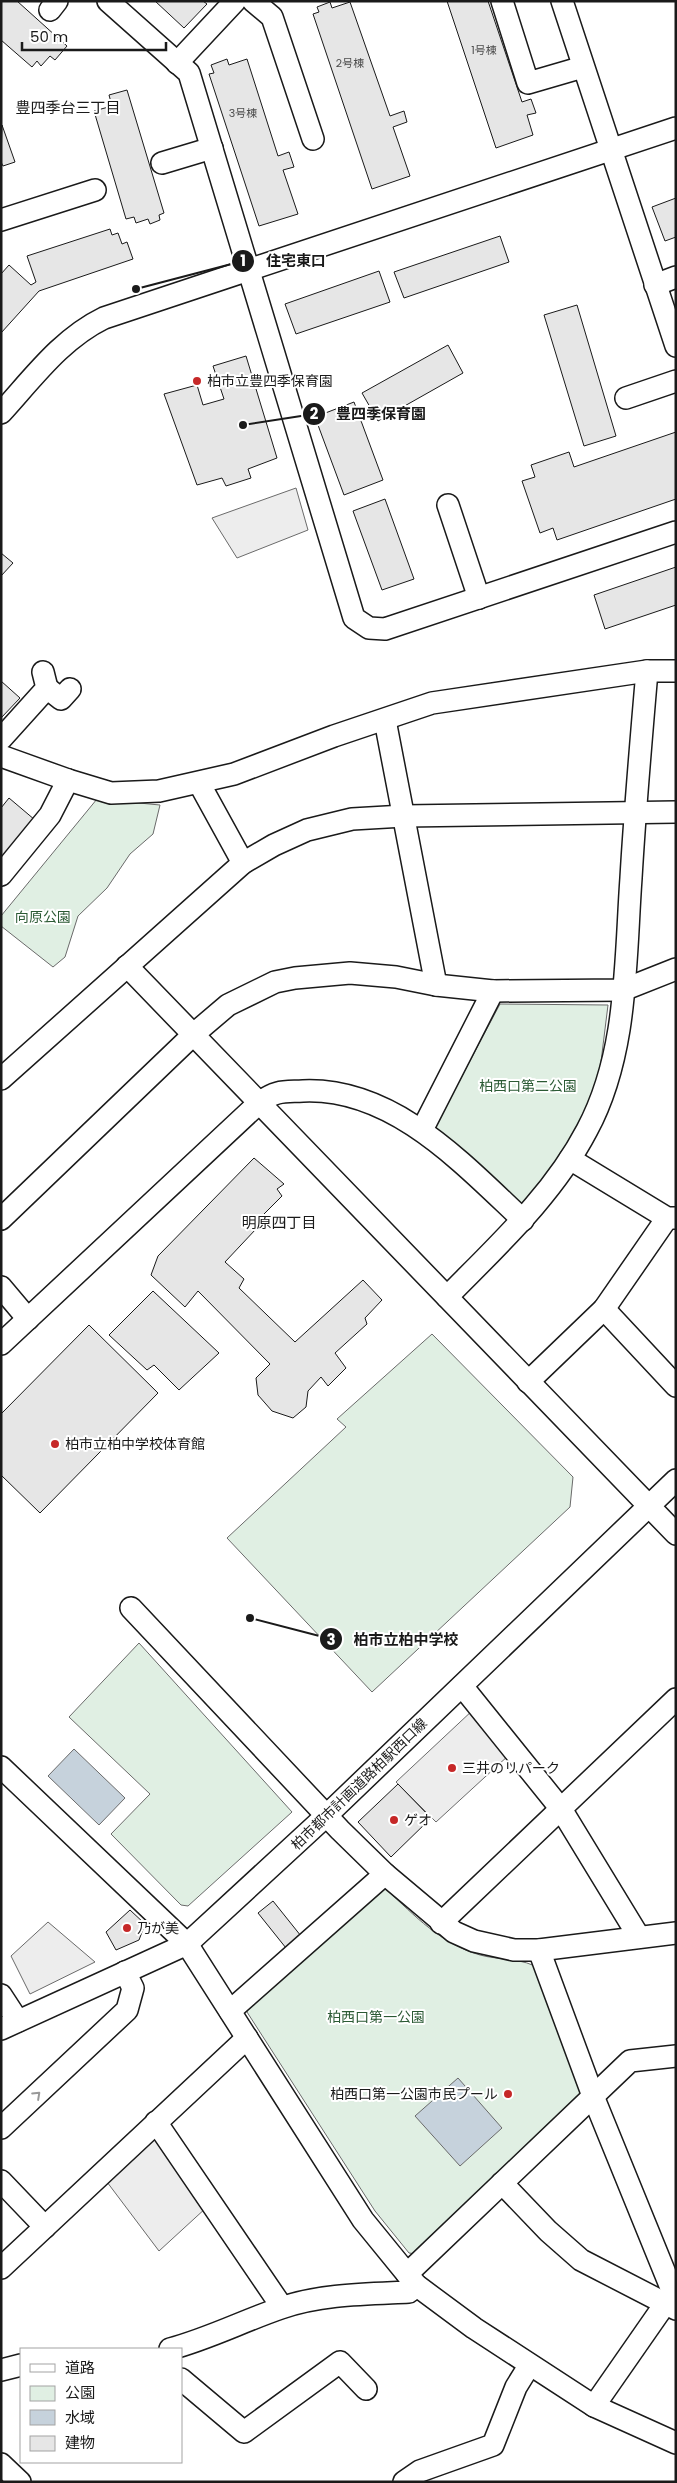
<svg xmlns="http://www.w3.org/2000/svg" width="677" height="2483" font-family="Poppins,'Noto Sans JP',sans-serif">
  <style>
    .green { fill: #e0efe3; stroke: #6a6a6a }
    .parking { fill: #ededed; stroke: #6a6a6a }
    .water { fill: #c6d2dc; stroke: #6a6a6a }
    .building { fill: #e6e6e6; stroke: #1a1a1a }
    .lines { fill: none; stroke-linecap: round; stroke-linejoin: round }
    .minor-casing { stroke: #1a1a1a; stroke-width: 24 }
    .minor { stroke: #fff; stroke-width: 21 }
    .oneway { stroke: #989898 }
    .poi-dot { fill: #c62828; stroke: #fff; stroke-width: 2 }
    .labels { text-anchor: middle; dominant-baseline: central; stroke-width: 4; stroke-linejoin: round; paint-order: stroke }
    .number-label { font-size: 11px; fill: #4d4d4d }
    .poi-label { font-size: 14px; fill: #1a1a1a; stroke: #fff; text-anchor: start }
    .park-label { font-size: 14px; fill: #2b5a34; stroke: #fff }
    .street-label { font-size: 14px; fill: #1a1a1a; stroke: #fff }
    .neighbourhood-label { font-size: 15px; fill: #1a1a1a; stroke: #fff }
    .leader { fill: none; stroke: #1a1a1a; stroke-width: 2 }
    .callout-dot { fill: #1a1a1a; stroke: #fff; stroke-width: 2 }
    .mark-label { font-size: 15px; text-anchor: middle; font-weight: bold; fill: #fff }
    .callout-label { font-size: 15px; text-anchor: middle; font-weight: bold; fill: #1a1a1a; stroke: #fff; stroke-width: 4; stroke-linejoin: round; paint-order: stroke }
  </style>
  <rect width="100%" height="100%" fill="#fff"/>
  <g class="green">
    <polygon points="97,799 160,805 153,834 130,854 107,888 78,916 65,957 53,967 1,926 1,916"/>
    <polygon points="500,1004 608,1005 598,1086 563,1153 523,1207 475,1160 435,1127"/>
    <polygon points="432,1334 573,1477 570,1507 372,1692 227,1538 346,1427 337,1419"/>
    <polygon points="139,1643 292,1812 188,1906 181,1905 111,1834 150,1794 69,1717"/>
    <path d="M 378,1889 L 386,1889 C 415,1916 441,1944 480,1955 C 497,1960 526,1958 539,1969 L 585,2090 L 416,2254 L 409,2253 L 375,2211 L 247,2012 L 248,2002 Z"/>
  </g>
  <g class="parking">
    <polygon points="296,488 308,530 237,558 212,518"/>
    <polygon points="474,1709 509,1755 436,1822 396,1782"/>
    <polygon points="48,1922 95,1962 30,1994 11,1956"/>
    <polygon points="154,2130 207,2207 159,2251 104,2178"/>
  </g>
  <g class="water">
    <polygon points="74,1749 125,1798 99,1825 48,1776"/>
    <polygon points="458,2078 502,2128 460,2166 415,2116"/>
  </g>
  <g class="building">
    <polygon points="1,1 17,1 67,46 55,60 50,56 41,66 37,61 32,67 1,40"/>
    <polygon points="155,1 203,1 207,4 184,28"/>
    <polygon points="447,1 488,1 522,102 531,99 536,113 527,115 533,135 496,148"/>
    <polygon points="330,2 332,8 350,2 390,116 404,111 407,122 393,127 410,176 372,189 313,14 319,12 317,7"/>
    <polygon points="227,59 229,65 247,59 278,156 289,152 294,167 283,170 298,214 259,226 209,74 214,73 211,65"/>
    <polygon points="127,90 164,213 159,215 160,220 150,224 148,219 136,223 134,217 126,219 94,111 112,106 109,95"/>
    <polygon points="2,125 15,162 3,166 1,162"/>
    <polygon points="676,198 676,237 665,241 652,207"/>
    <polygon points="110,229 112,235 118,233 122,244 127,242 133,259 39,291 1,333 1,274 9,265 31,285 36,282 27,256"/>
    <polygon points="500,236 509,262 404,298 394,272"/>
    <polygon points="379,271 390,302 296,334 285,304"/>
    <polygon points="577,305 616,436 584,446 544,315"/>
    <polygon points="448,345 463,373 378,421 362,393"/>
    <polygon points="246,356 277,458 248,469 251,478 226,486 222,478 197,485 164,394 197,385 203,405 224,399 213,366"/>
    <polygon points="354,402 383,480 344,495 315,417"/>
    <polygon points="676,432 676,499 557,540 553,528 540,533 522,481 535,477 531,465 569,452 574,467"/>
    <polygon points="385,499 414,579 382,590 353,511"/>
    <polygon points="1,553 13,563 1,576"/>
    <polygon points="676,567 676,605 605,629 594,595"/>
    <polygon points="1,681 20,698 1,718"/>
    <polygon points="9,798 35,820 1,862 1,808"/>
    <polygon points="254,1158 284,1184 277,1189 282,1196 253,1225 256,1229 225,1262 244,1279 239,1288 295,1342 363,1280 382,1300 365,1318 367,1324 335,1353 346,1368 328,1386 321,1377 308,1391 306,1407 293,1418 272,1411 258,1395 256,1378 270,1364 198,1291 185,1307 151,1275 158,1256"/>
    <polygon points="153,1291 219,1353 179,1390 154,1365 147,1370 109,1335"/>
    <polygon points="89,1325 158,1393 40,1513 1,1475 1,1414"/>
    <polygon points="398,1784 431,1818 391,1857 358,1822"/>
    <polygon points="273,1901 301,1936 286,1948 258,1913"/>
    <polygon points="130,1910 145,1924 139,1940 116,1950 106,1932"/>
  </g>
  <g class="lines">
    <g class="minor-casing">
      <g id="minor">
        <polyline points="108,1 189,73 354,618 369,628 385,629 676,532"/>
        <polyline points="253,1 272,17 313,139"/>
        <polyline points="502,1 528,83 583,67"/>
        <polyline points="562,1 676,346"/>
        <polyline points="50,10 57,1"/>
        <polyline points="177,63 235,1"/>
        <polyline points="162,163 212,148"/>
        <polyline points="1,220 95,190"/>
        <polyline points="655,285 676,277"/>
        <polyline points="626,398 676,381"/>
        <path d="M 1,413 C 33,378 61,339 104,318 L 676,128"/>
        <polyline points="448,505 479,598"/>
        <polyline points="47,688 61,699 70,689"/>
        <polyline points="385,720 436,985"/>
        <polyline points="1,739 47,688 43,672"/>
        <polyline points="1,756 68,780 111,793 159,791 234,774 334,736 432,703 647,671 676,671"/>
        <polyline points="199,783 243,863"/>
        <polyline points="1,875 50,815 68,780"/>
        <polyline points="127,966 676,1534"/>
        <polyline points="1,1079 243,863 274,845 307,830 352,819 404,816 676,812"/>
        <polyline points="422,1130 493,991"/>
        <polyline points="570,1159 667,1218 676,1218"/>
        <polyline points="1,1219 195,1033 228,1005 275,982 295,978 350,973 396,977 436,985 493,991 623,990 676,969"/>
        <polyline points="1,1287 28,1319"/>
        <path d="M 447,1297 C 498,1245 553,1195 587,1130 C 628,1054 625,962 631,878 C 635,809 641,740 647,671"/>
        <polyline points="604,1309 676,1386"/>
        <path d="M 1,1344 L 260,1102 C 277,1090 283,1092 303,1091 C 393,1087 463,1164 523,1220"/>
        <polyline points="528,1382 604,1309 667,1218"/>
        <polyline points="131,1608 340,1830 385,1874 454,1932 474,1941 514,1950 539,1950 676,1933"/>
        <polyline points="462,1686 561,1809 639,1937"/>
        <polyline points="1,1767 187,1944 363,2220 416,2285 474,2328 594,2406 676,2443"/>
        <polyline points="441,1923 676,1699"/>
        <polyline points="539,1950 593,2096 676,2300"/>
        <polyline points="1,1995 18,2021"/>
        <polyline points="230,2011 385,1874"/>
        <polyline points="1,2029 187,1944 327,1815 676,1480"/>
        <polyline points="156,2122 282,2307"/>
        <polyline points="1,2128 127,2010 133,1988 125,1972"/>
        <polyline points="1,2181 45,2227"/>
        <polyline points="502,2183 548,2231 581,2260 676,2309"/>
        <polyline points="1,2268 247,2038"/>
        <polyline points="407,2274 630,2061 676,2056"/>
        <path d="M 170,2349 C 208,2339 243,2321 281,2308 C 321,2294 367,2294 409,2292 L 416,2285"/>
        <polyline points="1,2370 21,2365"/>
        <polyline points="181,2379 244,2432 340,2362 366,2389"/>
        <polyline points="594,2406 665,2304"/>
        <polyline points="1,2464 20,2482"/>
        <polyline points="404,2482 420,2471 493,2445 516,2387 529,2366"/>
      </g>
    </g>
    <use href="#minor" class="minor"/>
  </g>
  <defs><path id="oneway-chevron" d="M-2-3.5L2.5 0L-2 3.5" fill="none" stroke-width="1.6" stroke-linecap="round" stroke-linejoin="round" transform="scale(1.25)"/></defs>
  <use class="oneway" href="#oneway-chevron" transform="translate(37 2095) rotate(-43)"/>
  <g class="poi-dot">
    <circle cx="197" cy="381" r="5"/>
    <circle cx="55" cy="1444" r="5"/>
    <circle cx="452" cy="1768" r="5"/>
    <circle cx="394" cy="1820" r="5"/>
    <circle cx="127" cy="1928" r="5"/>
    <circle cx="508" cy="2094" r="5"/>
  </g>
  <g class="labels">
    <g class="number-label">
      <text x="484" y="50">1号棟</text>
      <text x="350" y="63">2号棟</text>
      <text x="243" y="113">3号棟</text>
    </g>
    <g class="poi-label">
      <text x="207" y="381">柏市立豊四季保育園</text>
      <text x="65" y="1444">柏市立柏中学校体育館</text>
      <text x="462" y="1768">三井のリパーク</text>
      <text x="404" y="1820">ゲオ</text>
      <text x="137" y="1928">乃が美</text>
      <text x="498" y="2094" text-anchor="end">柏西口第一公園市民プール</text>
    </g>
    <g class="park-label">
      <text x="43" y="917">向原公園</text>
      <text x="528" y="1086">柏西口第二公園</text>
      <text x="376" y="2017">柏西口第一公園</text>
    </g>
    <g class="street-label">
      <text transform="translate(359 1784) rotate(-44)">柏市都市計画道路柏駅西口線</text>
    </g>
    <g class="neighbourhood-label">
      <text x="68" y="107">豊四季台三丁目</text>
      <text x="279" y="1222">明原四丁目</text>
    </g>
  </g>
  <path class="leader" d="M136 289L243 261M243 425L314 414M250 1618L331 1639"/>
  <g class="callout-dot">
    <circle cx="136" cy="289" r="5"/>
    <circle cx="243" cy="425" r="5"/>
    <circle cx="250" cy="1618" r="5"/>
    <circle cx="243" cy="261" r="12"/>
    <circle cx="314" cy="414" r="12"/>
    <circle cx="331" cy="1639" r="12"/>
  </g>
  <g class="mark-label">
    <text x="243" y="266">1</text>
    <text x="314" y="419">2</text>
    <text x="331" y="1645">3</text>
  </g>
  <g class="callout-label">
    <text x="296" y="266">住宅東口</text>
    <text x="381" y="419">豊四季保育園</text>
    <text x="406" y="1645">柏市立柏中学校</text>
  </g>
  <rect width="677" height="2483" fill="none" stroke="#1a1a1a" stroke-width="5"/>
  <rect x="20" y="2348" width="162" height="115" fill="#ffffff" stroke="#a3a3a3"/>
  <rect x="30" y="2364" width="25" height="8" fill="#ffffff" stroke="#a3a3a3"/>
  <text x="65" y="2373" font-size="15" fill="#1a1a1a">道路</text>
  <rect x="30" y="2386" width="25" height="15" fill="#e0efe3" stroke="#a3a3a3"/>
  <text x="65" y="2398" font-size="15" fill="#1a1a1a">公園</text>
  <rect x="30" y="2410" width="25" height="15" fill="#c6d2dc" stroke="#a3a3a3"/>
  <text x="65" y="2423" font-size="15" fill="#1a1a1a">水域</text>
  <rect x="30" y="2436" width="25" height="15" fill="#e6e6e6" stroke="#a3a3a3"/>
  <text x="65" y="2448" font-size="15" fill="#1a1a1a">建物</text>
  <path d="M22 42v8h144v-8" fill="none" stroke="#1a1a1a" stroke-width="2.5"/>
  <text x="30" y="42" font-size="15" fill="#1a1a1a" stroke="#ffffff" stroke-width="4" paint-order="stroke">50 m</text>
</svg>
